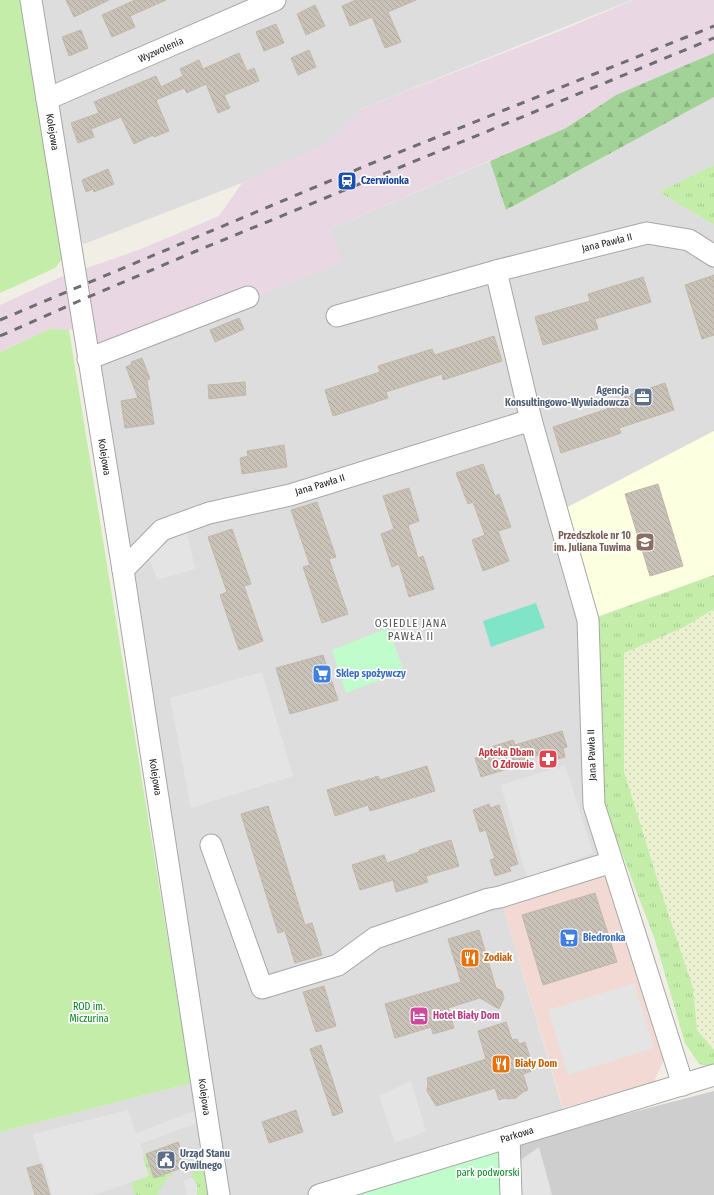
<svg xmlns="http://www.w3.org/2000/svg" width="714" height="1195" font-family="'Fira Sans Condensed',sans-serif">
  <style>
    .residential { fill: #dedddd }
    .commercial { fill: #f2d9d4 }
    .education { fill: #fcffe0 }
    .religious { fill: #cecece }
    .railway { fill: #ead7e4 }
    .farmland { fill: url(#farmland-dots) }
    .grass { fill: url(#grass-tufts) }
    .forest { fill: url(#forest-firs) }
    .park { fill: #c1fccc }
    .garden { fill: #c3eda9 }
    .pitch { fill: #80e4c8 }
    .parking { fill: #e4e4e4 }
    .building { fill: url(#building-back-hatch); stroke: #c3b7a7 }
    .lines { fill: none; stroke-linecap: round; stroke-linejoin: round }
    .minor-casing { stroke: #a7a7a7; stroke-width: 23 }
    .minor { stroke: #fff; stroke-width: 21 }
    .rail { stroke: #6e6e6e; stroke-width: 3; stroke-dasharray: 8 8; stroke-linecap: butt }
    .labels { text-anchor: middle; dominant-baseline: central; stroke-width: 3.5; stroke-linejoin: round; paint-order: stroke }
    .street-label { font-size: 10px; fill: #202020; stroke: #fff }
    .transit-label { font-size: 10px; font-weight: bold; fill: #164399; stroke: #fff; text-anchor: start }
    .service-label { font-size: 10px; font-weight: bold; fill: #4e5e75; stroke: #fff; text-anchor: end }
    .education-label { font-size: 10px; font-weight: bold; fill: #785e54; stroke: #fff; text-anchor: end }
    .shop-label { font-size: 10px; font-weight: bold; fill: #366cbe; stroke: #fff; text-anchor: start }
    .health-label { font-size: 10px; font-weight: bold; fill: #be3a42; stroke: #fff; text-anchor: end }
    .food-label { font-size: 10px; font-weight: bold; fill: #c56008; stroke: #fff; text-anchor: start }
    .park-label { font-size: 10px; fill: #06851f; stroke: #fff }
    .hotel-label { font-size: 10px; font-weight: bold; fill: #b23c85; stroke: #fff; text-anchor: start }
    .neighbourhood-label { font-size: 11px; letter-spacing: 1px; fill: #535353; stroke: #fff }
  </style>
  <defs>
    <pattern id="farmland-dots" width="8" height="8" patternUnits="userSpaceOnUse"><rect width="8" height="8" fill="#eaf0d0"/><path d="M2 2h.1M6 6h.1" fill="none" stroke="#c8ceb2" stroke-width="1.8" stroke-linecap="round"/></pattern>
    <pattern id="grass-tufts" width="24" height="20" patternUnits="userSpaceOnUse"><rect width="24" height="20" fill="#c3eda9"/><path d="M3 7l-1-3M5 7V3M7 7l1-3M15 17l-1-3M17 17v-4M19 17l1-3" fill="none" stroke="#a7cb91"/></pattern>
    <pattern id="forest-firs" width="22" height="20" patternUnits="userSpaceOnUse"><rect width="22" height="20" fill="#a3d298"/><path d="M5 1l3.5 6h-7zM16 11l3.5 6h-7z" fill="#8cb483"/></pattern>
    <pattern id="building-back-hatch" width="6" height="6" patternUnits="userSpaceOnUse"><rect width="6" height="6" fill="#c9c2b8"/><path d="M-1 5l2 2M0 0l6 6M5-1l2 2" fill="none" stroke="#aca69e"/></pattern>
  </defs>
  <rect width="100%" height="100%" fill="#f1eee6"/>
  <g class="residential">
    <polygon points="31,0 632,0 361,109 327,143 247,181 84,244 75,234"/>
    <polygon points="714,97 714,165 659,192 714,225 714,431 566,508 595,617 594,805 612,862 500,897 566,1120 319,1195 0,1195 0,1132 191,1083 200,1068 90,367 342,261 330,229 490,161 507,210"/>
  </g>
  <polygon class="commercial" points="606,864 666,1055 654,1082 563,1108 500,897"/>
  <polygon class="education" points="714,431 714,575 595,617 566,508"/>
  <polygon class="religious" points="714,1091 714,1195 517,1195 498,1147"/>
  <polygon class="railway" points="633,0 714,0 714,53 616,95 566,128 330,229 343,261 104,361 91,324 69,330 50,329 0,352 0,305 61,277 141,249 219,216 242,183 327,143 361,109 565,29"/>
  <polygon class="farmland" points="714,609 714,1050 697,1030 693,988 667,910 624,772 624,653 684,627"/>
  <g class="grass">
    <polygon points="714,165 714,225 659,192"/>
    <polygon points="714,575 714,609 684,627 624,653 624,772 667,910 693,988 697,1030 714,1050 714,1067 699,1064 685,1043 655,940 604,806 604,756 595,618"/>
    <polygon points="201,1147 211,1195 197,1195 197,1185 191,1176"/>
    <polygon points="145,1153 154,1178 172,1172 173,1174 167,1178 157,1195 135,1195 131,1182 149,1175 143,1158"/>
  </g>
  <polygon class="forest" points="714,53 714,97 506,210 490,161 566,128 616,95"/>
  <g class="park">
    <polygon points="388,628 404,671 346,693 332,650"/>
    <polygon points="498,1147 518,1195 339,1195"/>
  </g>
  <g class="garden">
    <polygon points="0,0 21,0 62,259 55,268 0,293"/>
    <polygon points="50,329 69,330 191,1083 0,1132 0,352"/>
  </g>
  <polygon class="pitch" points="536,603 545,628 491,647 483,621"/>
  <g class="parking">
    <polygon points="186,527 195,569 157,580 148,554"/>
    <polygon points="262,672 293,776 191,808 170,698"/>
    <polygon points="565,765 593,853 527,878 501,785"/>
    <polygon points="634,983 654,1048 568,1075 548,1010"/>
    <polygon points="411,1081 426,1131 395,1143 379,1096"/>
    <polygon points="128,1110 136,1133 195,1111 197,1123 140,1144 144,1154 143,1160 149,1176 94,1195 52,1195 44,1164 40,1161 33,1134"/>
    <polygon points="539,1147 552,1195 522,1195 515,1164"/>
    <polygon points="193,1178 197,1185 197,1195 187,1195 184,1180"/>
  </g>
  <g class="building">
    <polygon points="66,0 109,0 74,17"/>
    <polygon points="135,0 166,0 130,16 135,27 112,37 102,15"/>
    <polygon points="356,0 416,0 388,12 401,42 385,48 372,17 350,26 342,6"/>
    <polygon points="315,5 325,26 306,35 297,14"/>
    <polygon points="276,24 284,43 264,51 256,32"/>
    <polygon points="81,30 88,48 69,56 62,37"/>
    <polygon points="309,50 316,67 298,75 291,58"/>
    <polygon points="239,53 247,71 254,68 259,81 224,95 230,108 218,113 206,84 187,93 184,88 156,100 169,131 154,137 153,135 134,144 121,117 91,129 94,137 78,143 71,123 99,113 94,102 156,76 161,87 183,76 180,69 199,60 203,69"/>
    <polygon points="108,169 114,184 94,192 93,189 86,192 82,180"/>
    <polygon points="714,275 714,335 702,339 685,285"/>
    <polygon points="643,277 651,302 595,319 598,329 543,345 535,317 590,301 588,294"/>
    <polygon points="239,318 244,329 215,342 210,330"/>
    <polygon points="494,336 502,361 443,380 442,374 386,392 388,398 333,416 325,390 380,372 378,366 432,349 435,355"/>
    <polygon points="142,358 150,379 147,380 154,424 125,428 121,401 138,398 126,367 132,364 131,362"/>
    <polygon points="245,382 246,395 209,399 208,385"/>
    <polygon points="665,383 674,410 619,428 621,433 561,453 553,427 613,407 611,401"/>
    <polygon points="284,445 287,467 242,474 240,458 248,456 247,451"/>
    <polygon points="483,464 495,496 499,494 511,527 498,531 509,561 483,571 472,540 485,535 473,502 468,504 456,473"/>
    <polygon points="658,484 683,566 650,576 625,494"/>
    <polygon points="409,488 419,521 408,525 418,558 423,556 434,589 409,597 399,564 392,567 381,534 394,529 383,496"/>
    <polygon points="317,502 336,557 329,559 348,614 322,623 303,567 310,565 291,510"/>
    <polygon points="232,529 251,584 244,586 263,641 239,650 220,595 227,592 208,537"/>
    <polygon points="323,655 338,700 290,714 276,668"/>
    <polygon points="562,731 567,747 563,748 565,757 541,764 539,755 516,763 517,766 481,777 475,758 486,755 485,749 513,740 515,745"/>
    <polygon points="427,766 435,791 370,811 368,805 335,816 327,790 360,780 360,782 378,776 380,780"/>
    <polygon points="489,804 490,808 499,805 518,864 509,867 511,871 495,876 490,860 495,858 491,847 486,830 480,832 473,810"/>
    <polygon points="268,806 305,925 312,923 322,955 295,963 285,931 278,933 241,814"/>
    <polygon points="451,840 459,866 426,876 428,882 396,892 393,880 360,890 352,865 384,855 387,863 419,852 419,850"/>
    <polygon points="595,893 617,962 543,985 522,915"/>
    <polygon points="479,930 496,988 502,991 504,998 499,1009 480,998 448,1008 454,1028 433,1034 431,1027 395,1038 385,1004 461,982 448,939"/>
    <polygon points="324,986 336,1026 316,1032 303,992"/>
    <polygon points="506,1022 512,1040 517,1039 519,1044 525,1042 534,1070 523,1074 528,1090 523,1092 516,1098 508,1099 504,1098 499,1100 495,1088 436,1106 427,1091 428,1083 427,1078 486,1059 478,1031"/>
    <polygon points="321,1045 343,1112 333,1116 310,1049"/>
    <polygon points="296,1110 303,1132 269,1143 262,1122"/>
    <polygon points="178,1142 187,1166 154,1178 146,1154"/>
    <polygon points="41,1164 50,1195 35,1195 27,1168"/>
  </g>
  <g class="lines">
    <g class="minor-casing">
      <g id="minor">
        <polyline points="31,0 123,570 219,1195"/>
        <polyline points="47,99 275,0"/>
        <polyline points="337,316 496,271"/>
        <polyline points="88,359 248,297"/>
        <polyline points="531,420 496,271 647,233 689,240 714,256"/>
        <polyline points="123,570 162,530 209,513 290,495 531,420 588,620 594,805 683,1085"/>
        <polyline points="211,845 262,988 338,965 375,938 489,899 500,897 612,862"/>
        <polyline points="509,1137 511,1195"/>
        <polyline points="319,1195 714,1075"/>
      </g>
    </g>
    <use href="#minor" class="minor"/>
    <g class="rail">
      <polyline points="0,320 370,164 714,26"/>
      <polyline points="0,336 79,301 194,252 714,38"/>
    </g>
  </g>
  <defs>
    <g id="station-square" transform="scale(1)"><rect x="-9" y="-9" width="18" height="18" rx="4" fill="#1a4fb4" stroke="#fff"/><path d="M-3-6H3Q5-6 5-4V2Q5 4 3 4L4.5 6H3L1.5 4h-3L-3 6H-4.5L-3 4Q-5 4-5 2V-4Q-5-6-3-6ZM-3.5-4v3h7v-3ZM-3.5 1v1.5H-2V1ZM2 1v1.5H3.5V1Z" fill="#fff"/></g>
    <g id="office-square" transform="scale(1)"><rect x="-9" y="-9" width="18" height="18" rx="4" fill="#5c6f8a" stroke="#fff"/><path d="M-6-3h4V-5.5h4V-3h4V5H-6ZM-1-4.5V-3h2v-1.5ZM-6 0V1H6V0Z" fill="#fff"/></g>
    <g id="school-square" transform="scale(1)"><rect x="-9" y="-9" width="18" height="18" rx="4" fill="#8d6e63" stroke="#fff"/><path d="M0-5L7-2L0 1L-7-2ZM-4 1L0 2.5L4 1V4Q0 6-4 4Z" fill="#fff"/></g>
    <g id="supermarket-square" transform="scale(1)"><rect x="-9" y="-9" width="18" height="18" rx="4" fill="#3f7fe0" stroke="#fff"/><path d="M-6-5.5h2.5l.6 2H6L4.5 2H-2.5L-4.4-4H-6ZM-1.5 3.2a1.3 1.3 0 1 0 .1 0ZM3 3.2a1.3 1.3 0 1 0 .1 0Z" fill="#fff"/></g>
    <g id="pharmacy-square" transform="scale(1)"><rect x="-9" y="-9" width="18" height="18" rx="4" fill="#e0444e" stroke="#fff"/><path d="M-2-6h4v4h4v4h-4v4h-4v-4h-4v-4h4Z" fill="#fff"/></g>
    <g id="restaurant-square" transform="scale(1)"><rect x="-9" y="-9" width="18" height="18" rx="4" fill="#e8710a" stroke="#fff"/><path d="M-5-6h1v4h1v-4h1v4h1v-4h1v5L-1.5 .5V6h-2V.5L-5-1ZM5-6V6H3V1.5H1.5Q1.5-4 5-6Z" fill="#fff"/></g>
    <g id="hotel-square" transform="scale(1)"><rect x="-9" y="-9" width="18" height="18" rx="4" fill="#d1479c" stroke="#fff"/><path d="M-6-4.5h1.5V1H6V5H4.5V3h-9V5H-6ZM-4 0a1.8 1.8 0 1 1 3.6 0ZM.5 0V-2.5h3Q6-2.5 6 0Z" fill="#fff"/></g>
    <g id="civic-square" transform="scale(1)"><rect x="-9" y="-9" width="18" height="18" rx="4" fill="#5c6f8a" stroke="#fff"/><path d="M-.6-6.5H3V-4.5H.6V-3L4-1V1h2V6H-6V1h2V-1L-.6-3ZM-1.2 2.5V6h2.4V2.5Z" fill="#fff"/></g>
  </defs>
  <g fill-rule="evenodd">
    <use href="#station-square" x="347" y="181"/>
    <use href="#office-square" x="643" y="397"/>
    <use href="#school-square" x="645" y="542"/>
    <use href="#supermarket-square" x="322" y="674"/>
    <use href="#pharmacy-square" x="548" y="759"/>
    <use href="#supermarket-square" x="569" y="938"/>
    <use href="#restaurant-square" x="470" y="958"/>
    <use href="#hotel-square" x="419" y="1016"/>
    <use href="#restaurant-square" x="501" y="1064"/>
    <use href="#civic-square" x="166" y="1160"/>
  </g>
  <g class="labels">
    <g class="street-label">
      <text transform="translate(161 50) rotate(-24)">Wyzwolenia</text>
      <text transform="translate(52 132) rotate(81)">Kolejowa</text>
      <text transform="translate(607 243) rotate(-14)">Jana Pawła II</text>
      <text transform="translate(104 457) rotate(81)">Kolejowa</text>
      <text transform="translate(320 485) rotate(-17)">Jana Pawła II</text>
      <text transform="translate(592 755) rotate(-92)">Jana Pawła II</text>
      <text transform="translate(155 777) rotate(81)">Kolejowa</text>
      <text transform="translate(204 1097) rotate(82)">Kolejowa</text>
      <text transform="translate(517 1135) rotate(-17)">Parkowa</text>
    </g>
    <g class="transit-label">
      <text x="361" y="181">Czerwionka</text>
    </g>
    <g class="service-label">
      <text x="629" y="391">Agencja<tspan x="629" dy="12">Konsultingowo-Wywiadowcza</tspan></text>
      <text x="180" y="1154" text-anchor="start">Urząd Stanu<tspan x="180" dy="12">Cywilnego</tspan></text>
    </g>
    <g class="education-label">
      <text x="631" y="536">Przedszkole nr 10<tspan x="631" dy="12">im. Juliana Tuwima</tspan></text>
    </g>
    <g class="shop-label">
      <text x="336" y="674">Sklep spożywczy</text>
      <text x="583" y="938">Biedronka</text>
    </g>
    <g class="health-label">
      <text x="534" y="753">Apteka Dbam<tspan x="534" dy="12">O Zdrowie</tspan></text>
    </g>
    <g class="food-label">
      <text x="484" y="958">Zodiak</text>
      <text x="515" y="1064">Biały Dom</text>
    </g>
    <g class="park-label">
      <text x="89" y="1007">ROD im.<tspan x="89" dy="12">Miczurina</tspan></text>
      <text x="488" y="1173">park podworski</text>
    </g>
    <g class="hotel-label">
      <text x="433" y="1016">Hotel Biały Dom</text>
    </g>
    <g class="neighbourhood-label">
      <text x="411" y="623">OSIEDLE JANA<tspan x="411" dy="13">PAWŁA II</tspan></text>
    </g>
  </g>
</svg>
